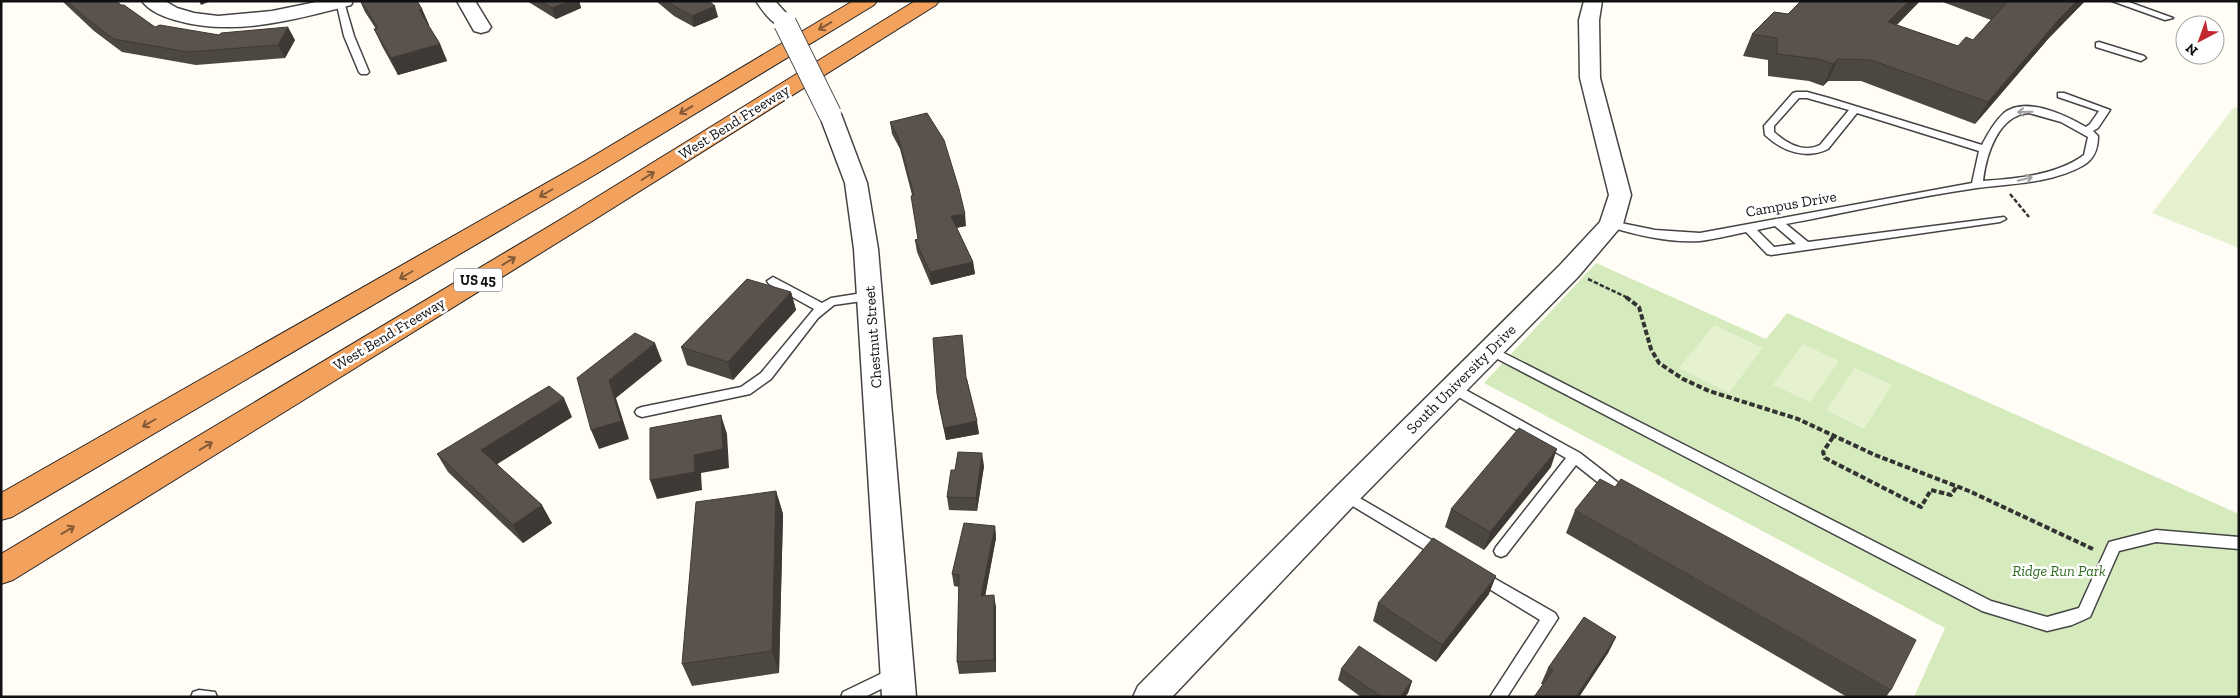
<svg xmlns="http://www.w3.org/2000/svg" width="2240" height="698" font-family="'Zilla Slab',serif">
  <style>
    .green { fill: #d5eabd }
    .pitch { fill: #e6f2cf }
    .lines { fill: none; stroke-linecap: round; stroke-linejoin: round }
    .service-casing { stroke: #444; stroke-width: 3 }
    .minor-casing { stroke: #444; stroke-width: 3 }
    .motorway-casing { stroke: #222; stroke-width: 2 }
    .path-far1 { stroke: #333; stroke-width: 2.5; stroke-dasharray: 4.5 2; stroke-linecap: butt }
    .path { stroke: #333; stroke-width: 4; stroke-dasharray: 5.5 2.5; stroke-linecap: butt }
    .service { fill: #fff; fill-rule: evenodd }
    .minor { fill: #fff; fill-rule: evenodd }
    .motorway { fill: #f3a25e; fill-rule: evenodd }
    .minor-bridge-casing { stroke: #444; stroke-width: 24; stroke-linecap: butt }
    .minor-bridge { stroke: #fff; stroke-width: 22 }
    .wall { fill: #4d4742 }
    .shaded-wall { fill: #3f3936 }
    .building { fill: #5a524d; stroke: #3f3936 }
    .oneway { stroke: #825a38 }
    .oneway2 { stroke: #a0a0a0 }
    .labels { text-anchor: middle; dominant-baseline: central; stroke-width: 5; stroke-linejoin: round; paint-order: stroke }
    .shield { fill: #fff; stroke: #585858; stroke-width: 1 }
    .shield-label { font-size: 14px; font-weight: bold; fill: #111 }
    .street-label { font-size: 15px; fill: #111; stroke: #fff }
    .park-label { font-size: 15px; font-style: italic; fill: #2f6a20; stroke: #fff }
  </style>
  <rect width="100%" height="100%" fill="#fffdf5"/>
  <polygon class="green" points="1596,263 1766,339 1787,313 2239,514 2239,697 1914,697 1945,628 1484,383"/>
  <g class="pitch">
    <polygon points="2234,107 2239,108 2239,248 2152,213"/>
    <polygon points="1714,325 1763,348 1729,393 1679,368"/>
    <polygon points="1803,344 1839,361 1810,402 1773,385"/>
    <polygon points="1855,368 1892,385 1864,429 1826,410"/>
  </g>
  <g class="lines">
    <g class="service-casing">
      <g id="service">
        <polygon points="336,1 344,2 354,36 369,72 367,74 361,74 359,72 344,36"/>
        <polygon points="2112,1 2126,1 2173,18 2165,20"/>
        <polygon points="2099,42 2144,56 2146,58 2141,61 2096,47 2096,43"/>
        <path d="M 1796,92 L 1807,92 L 1829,98 L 1982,145 C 1987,135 1995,121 2004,113 C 2026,96 2065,115 2086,127 L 2090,124 L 2099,111 L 2058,97 L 2058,93 L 2064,93 L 2110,110 L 2098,128 L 2093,131 L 2098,136 C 2098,148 2095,158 2084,165 C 2053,183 2011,184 1977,188 C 1913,197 1850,212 1786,224 L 1808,242 L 2004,217 L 2006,219 L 2000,222 L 1771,255 L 1767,254 L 1746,232 C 1731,235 1715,239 1700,241 C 1669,243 1636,235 1607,226 L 1605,224 L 1607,222 L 1611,221 L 1655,230 L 1700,233 L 1972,183 L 1979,151 L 1857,113 L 1828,149 C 1806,160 1782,151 1765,135 L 1764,126 L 1793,93 ZM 1799,98 L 1807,98 L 1849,110 L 1820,145 C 1804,153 1787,144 1774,132 L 1774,126 ZM 2029,113 L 2061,122 L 2088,137 L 2084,155 C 2057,175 2015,179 1983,181 C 1986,155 1998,115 2029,113 ZM 1775,226 L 1796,244 L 1774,247 L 1757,230 Z"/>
        <polygon points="773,277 822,303 831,298 869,292 875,296 869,300 834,305 818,318 771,379 750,394 642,417 637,415 635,412 637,409 642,407 741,387 761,373 814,309 769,284 767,281"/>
        <polygon points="1490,346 1991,601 2047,617 2079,608 2109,542 2156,530 2239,537 2239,549 2156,542 2119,551 2090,617 2072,625 2047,631 1982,611 1486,353 1484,350"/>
        <polygon points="1453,383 1580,453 1625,488 1627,492 1625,496 1620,497 1615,496 1576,465 1506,555 1501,557 1496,555 1494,551 1496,547 1566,458 1448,391 1447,388"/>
        <polygon points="1346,490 1447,549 1449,553 1447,557 1442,559 1437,557 1341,499 1339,495 1341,491"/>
        <polygon points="1478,569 1555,613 1558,618 1507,697 1490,697 1540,620 1473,579 1471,575 1473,571"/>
        <polygon points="895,667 901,669 903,674 901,679 865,697 841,697 843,692"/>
        <polygon points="199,690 215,692 217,697 191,697 193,692"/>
      </g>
    </g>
    <g class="minor-casing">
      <g id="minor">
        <path d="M 142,1 L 165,1 L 177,8 L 194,13 L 218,16 L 272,11 L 321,1 L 353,1 L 351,5 C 294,20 233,37 175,20 C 164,17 149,11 142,1 Z"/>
        <polygon points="457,1 475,1 491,27 488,31 481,33 474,31"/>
        <path d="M 756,1 L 775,1 L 795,23 L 792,27 C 776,31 764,13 756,1 Z"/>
        <polygon points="1584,1 1602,1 1599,20 1600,78 1631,195 1623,224 1578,277 1356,503 1172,697 1133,697 1138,686 1336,487 1560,265 1600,222 1609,195 1580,78 1579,20"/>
        <polygon points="830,108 837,110 841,114 867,183 878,249 916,697 882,697 854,249 845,183 819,114 823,110"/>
      </g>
    </g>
    <g class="motorway-casing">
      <g id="motorway">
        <polygon points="853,1 877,1 874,5 596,174 12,517 1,520 1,493 580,164"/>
        <polygon points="915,1 939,1 936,5 581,228 13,580 1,584 1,554 563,218"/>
      </g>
    </g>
    <g class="path-far1">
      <polyline points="2010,194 2029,217"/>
      <polyline points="1588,279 1628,298"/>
    </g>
    <g class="path">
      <polyline points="1626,297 1639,307 1651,349 1659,363 1683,379 1709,391 1798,419 1875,455 1969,491 2095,550"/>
      <polyline points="1833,437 1823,452 1825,458 1921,507 1931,490 1951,495 1957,486"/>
    </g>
    <use href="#service" class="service"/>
    <use href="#minor" class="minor"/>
    <use href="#motorway" class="motorway"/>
    <g class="minor-bridge-casing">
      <polyline id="minor-bridge" points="785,23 830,114"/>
    </g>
    <use href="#minor-bridge" class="minor-bridge"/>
  </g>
  <g class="wall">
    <polygon points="62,1 117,1 121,5 155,27 219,35 295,40 285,58 196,65 122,52 94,31"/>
    <polygon points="360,1 417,1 422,9 429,25 428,25 440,44 447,61 398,75 382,46 374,29 376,29 365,12"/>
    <polygon points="527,1 579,1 581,8 556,19"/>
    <polygon points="656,1 709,1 718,17 694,27 674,16"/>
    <polygon points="1801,1 1920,1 1897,25 1958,46 1973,40 1991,20 1940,1 2085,1 2048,39 1975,124 1861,81 1828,81 1823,86 1809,81 1768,76 1768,60 1743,56 1752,34 1788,14"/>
    <polygon points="890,122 966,226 957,228 973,262 975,274 931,285 917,252 915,240 918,239 912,195 900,149 892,134"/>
    <polygon points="791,292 796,310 733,380 687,365 681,347"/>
    <polygon points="967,379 979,434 946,440 939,407 937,394"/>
    <polygon points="572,417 497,464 552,523 523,543 448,472 437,454"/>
    <polygon points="984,466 977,511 949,510 947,497"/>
    <polygon points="1551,467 1484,550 1445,527 1451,509"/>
    <polygon points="776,491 783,514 779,673 692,686 682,664"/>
    <polygon points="1575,510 1891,690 1886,697 1847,697 1566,533"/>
    <polygon points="995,526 996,538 985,595 996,607 996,672 959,674 957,662 959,587 954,586 952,574"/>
    <polygon points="1489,594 1436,662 1373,621 1378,603"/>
    <polygon points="1616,637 1608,653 1579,697 1534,697 1543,684 1541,684 1548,668"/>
    <polygon points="1341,669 1412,681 1408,693 1405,697 1361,697 1338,680"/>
  </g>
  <g class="shaded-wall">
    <polygon points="199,1 211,1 201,5"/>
    <polygon points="570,1 579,1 581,8 556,19 552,8"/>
    <polygon points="1909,1 1920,1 1878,43 1888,22"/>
    <polygon points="2077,1 2085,1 2048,39 1975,124 1988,102 2061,17"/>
    <polygon points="715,6 718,17 694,27 692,16"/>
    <polygon points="422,9 429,25 426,26 419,10"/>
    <polygon points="288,27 295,40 285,58 278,45"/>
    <polygon points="440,44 447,61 398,75 391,58"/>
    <polygon points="1838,59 1828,81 1823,86 1833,64"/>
    <polygon points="965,214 966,226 953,228 951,216"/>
    <polygon points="973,262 975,274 931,285 930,272"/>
    <polygon points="791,292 796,310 733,380 728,362"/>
    <polygon points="655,343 662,361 616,398 629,439 599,449 591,430 609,380"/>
    <polygon points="564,398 572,417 491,468 481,450"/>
    <polygon points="721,415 727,434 729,468 701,473 702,490 657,499 650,480 694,455"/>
    <polygon points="977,421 979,434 946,440 944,428"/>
    <polygon points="1557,449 1551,467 1484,550 1490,532"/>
    <polygon points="982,453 984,466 977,511 976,498"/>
    <polygon points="776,491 783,514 779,673 772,651"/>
    <polygon points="542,505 552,523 523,543 513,525"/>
    <polygon points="995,526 996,538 983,608 981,596"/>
    <polygon points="1496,576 1489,594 1436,662 1442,645"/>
    <polygon points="994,595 996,607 996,672 994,660"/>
    <polygon points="1616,637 1608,653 1579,697 1576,697"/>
    <polygon points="1412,681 1408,693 1405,697 1400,697"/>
  </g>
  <g class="building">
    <polygon points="67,1 117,1 121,5 124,5 155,27 160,25 219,35 221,33 288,27 278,45 188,52 114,39 86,18"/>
    <polygon points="361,1 417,1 422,9 419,10 440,44 391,58 374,29 378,28"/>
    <polygon points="540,1 570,1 552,8"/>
    <polygon points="667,1 709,1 715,6 692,16 671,4"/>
    <polygon points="1801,1 1909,1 1888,22 1958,46 1966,37 1973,40 2008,1 2077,1 2061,17 1988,102 1871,60 1838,59 1833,64 1819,59 1777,54 1777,38 1752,34 1774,12 1788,14"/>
    <polygon points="927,113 944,140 959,189 965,214 951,216 973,262 930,272 915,240 918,239 911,196 914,195 898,137 890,122"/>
    <polygon points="747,279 791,292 728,362 681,347"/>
    <polygon points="635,333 655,343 609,380 621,421 591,430 577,378"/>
    <polygon points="962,335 966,377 977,421 944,428 937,394 933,338"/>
    <polygon points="549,386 564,398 481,450 542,505 513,525 437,454"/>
    <polygon points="721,415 723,449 694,455 695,472 650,480 650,428"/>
    <polygon points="1519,428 1557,449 1490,532 1451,509"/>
    <polygon points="958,452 982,453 976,498 947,497 951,470 955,470"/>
    <polygon points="1600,479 1615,487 1621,479 1916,640 1891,690 1575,510"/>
    <polygon points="776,491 772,651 682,664 696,502"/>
    <polygon points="964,523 995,526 981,596 994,595 994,660 957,662 959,575 952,574"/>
    <polygon points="1433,538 1496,576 1442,645 1378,603"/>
    <polygon points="1584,617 1616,637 1576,697 1534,697 1553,670 1548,668"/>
    <polygon points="1359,646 1412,681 1400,697 1382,697 1341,669"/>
  </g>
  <defs><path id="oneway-shaft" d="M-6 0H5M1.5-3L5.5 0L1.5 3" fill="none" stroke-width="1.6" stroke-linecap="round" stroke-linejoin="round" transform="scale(1.25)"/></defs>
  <g class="oneway">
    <use href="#oneway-shaft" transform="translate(825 26) rotate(149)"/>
    <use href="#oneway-shaft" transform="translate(686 110) rotate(149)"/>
    <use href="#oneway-shaft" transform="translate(648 176) rotate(-32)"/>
    <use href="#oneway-shaft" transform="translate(546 193) rotate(150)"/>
    <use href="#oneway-shaft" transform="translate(509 261) rotate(-31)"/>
    <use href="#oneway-shaft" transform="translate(406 275) rotate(150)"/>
    <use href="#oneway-shaft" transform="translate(149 423) rotate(150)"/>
    <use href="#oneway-shaft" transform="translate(206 446) rotate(-31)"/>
    <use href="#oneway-shaft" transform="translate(68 530) rotate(-31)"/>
  </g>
  <g class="oneway2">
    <use href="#oneway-shaft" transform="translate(2025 112) rotate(179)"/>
    <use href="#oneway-shaft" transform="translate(2025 179) rotate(-13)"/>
  </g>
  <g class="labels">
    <rect class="shield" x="454" y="268.5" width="48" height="23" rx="4"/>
    <g class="shield-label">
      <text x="478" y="280">US 45</text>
    </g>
    <g class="street-label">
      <text transform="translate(734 122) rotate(-32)">West Bend Freeway</text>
      <text transform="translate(1791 204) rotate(-10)">Campus Drive</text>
      <text transform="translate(389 334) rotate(-31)">West Bend Freeway</text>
      <text transform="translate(873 337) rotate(-94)">Chestnut Street</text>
      <text transform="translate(1461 379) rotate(-45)">South University Drive</text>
    </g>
    <g class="park-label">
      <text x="2059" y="571">Ridge Run Park</text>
    </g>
  </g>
  <rect width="2240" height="698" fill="none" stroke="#111111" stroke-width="5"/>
  <g transform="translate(2200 40) rotate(221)"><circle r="24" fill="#ffffff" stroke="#a0a0a0"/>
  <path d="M0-4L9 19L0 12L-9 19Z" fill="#c2282f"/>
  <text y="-8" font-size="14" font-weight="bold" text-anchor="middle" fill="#111111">N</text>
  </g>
</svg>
